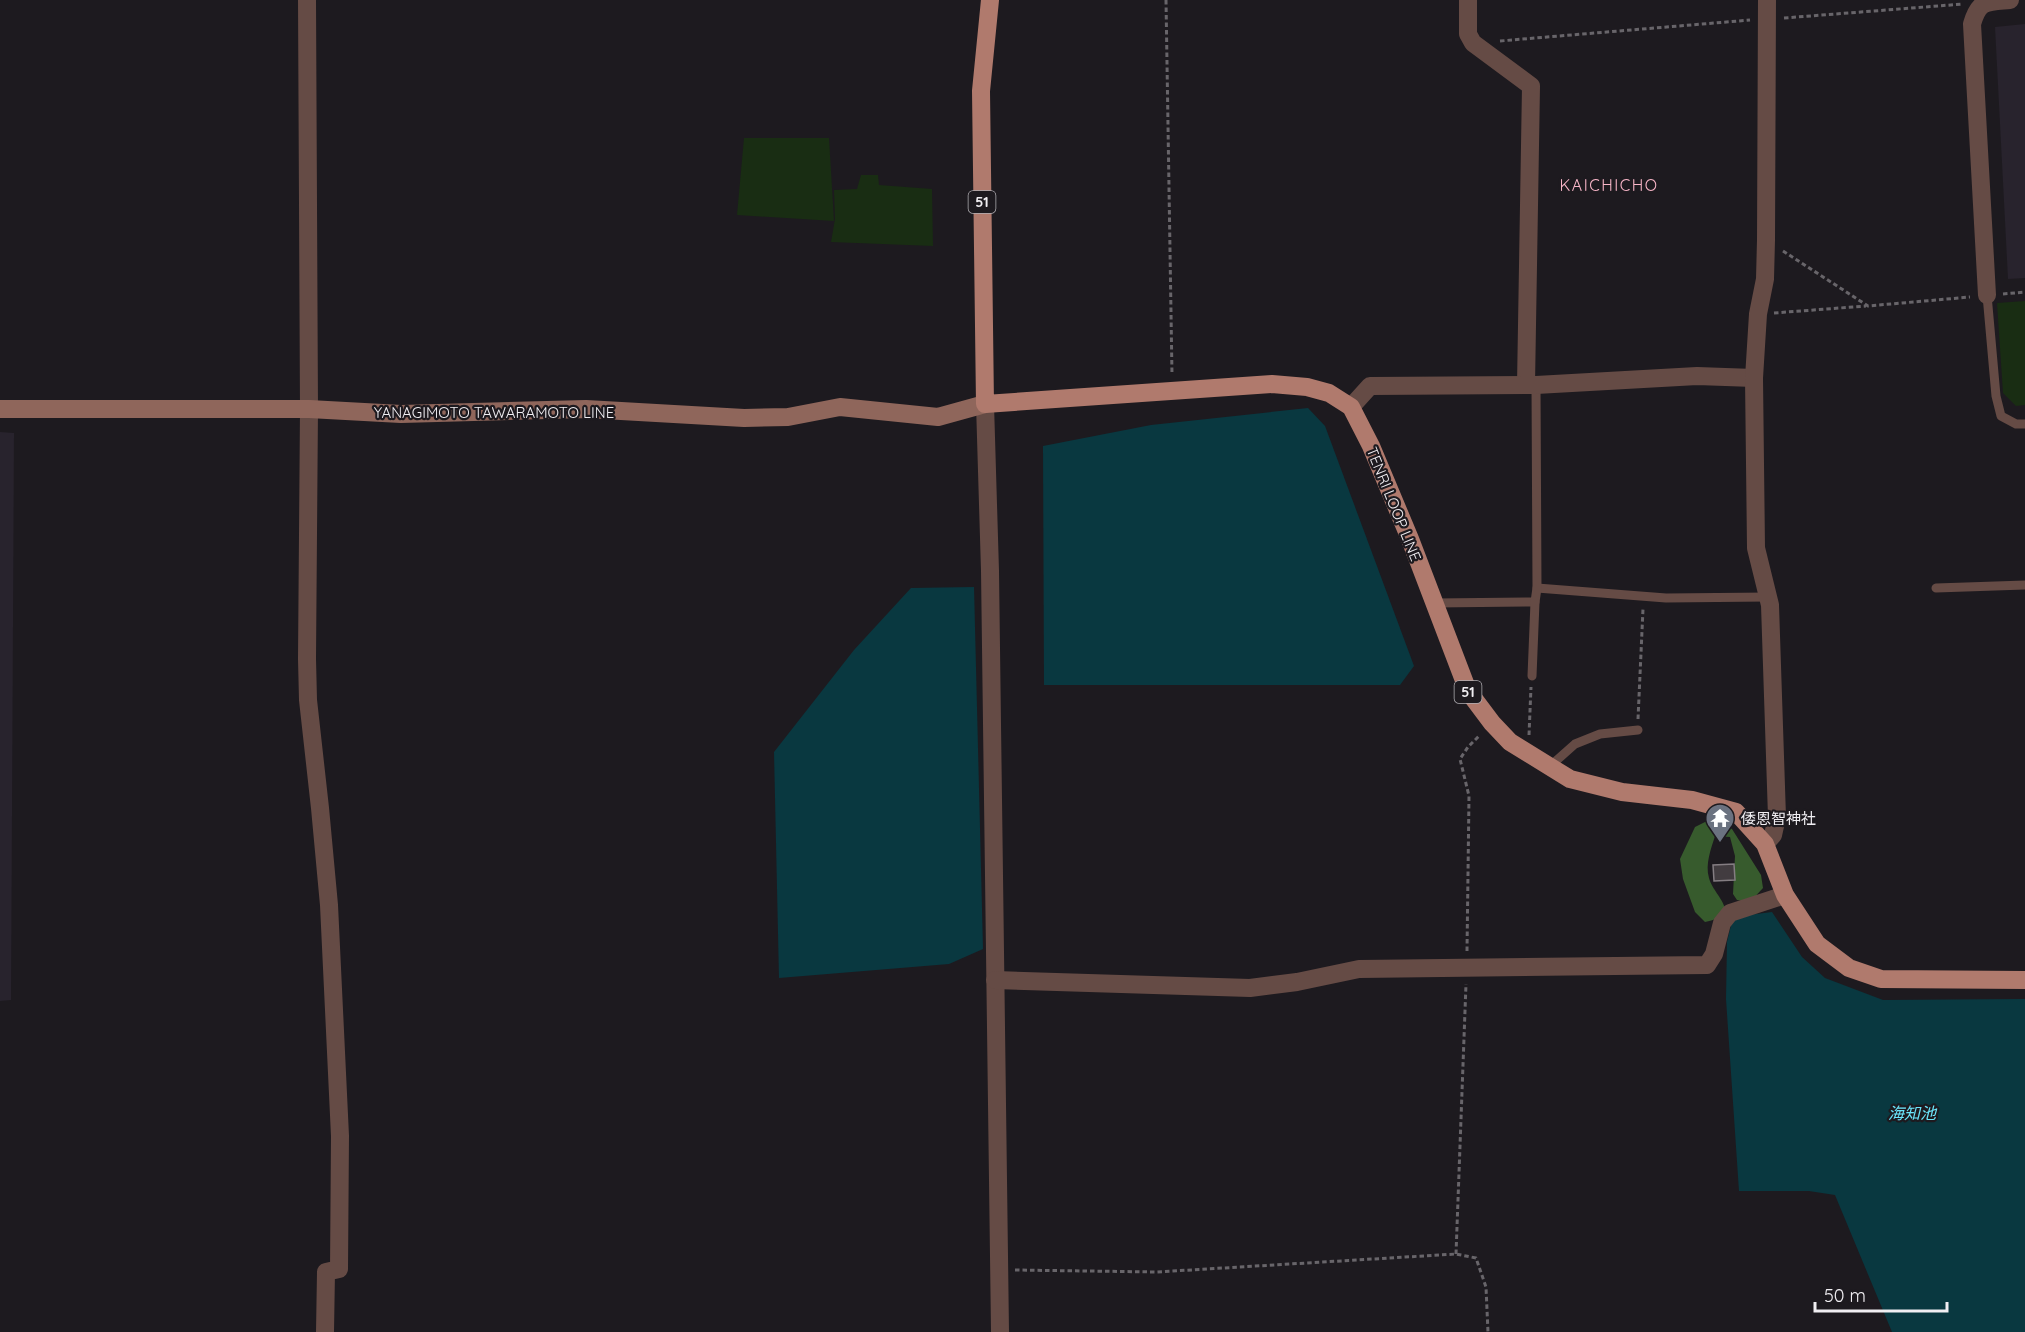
<svg xmlns="http://www.w3.org/2000/svg" width="2025" height="1332" font-family="Quicksand,'Noto Sans JP',sans-serif">
  <style>
    .built { fill: #28232d }
    .green { fill: #192d13 }
    .forest { fill: #375b2d }
    .water { fill: #093840 }
    .building { fill: #423c40; stroke: #847d82; stroke-width: 1.5 }
    .lines { fill: none; stroke-linecap: round; stroke-linejoin: round }
    .path { stroke: #68656a; stroke-width: 3; stroke-dasharray: 4.5 3; stroke-linecap: butt }
    .lane { stroke: #654b45; stroke-width: 9 }
    .street { stroke: #654b45; stroke-width: 18 }
    .secondary { stroke: #8f665b; stroke-width: 18 }
    .primary { stroke: #b07a6d; stroke-width: 18 }
    .labels { text-anchor: middle; dominant-baseline: central; stroke-width: 4.5; stroke-linejoin: round; paint-order: stroke }
    .shield { fill: #1d1a1f; stroke: #b1aeb3; stroke-width: 1.5 }
    .shield-label { font-size: 14px; font-weight: bold; fill: #f0eef2 }
    .street-label { font-size: 15px; fill: #f0eef2; stroke: #1d1a1f }
    .poi-label { font-size: 15px; fill: #f0eef2; stroke: #1d1a1f; text-anchor: start }
    .neighbourhood-label { font-size: 16px; letter-spacing: 1.5px; fill: #f9b6c8; stroke: #1d1a1f }
    .water-label { font-size: 16px; font-style: italic; fill: #6be5fb; stroke: #1d1a1f }
  </style>
  <rect width="100%" height="100%" fill="#1d1a1f"/>
  <g class="built">
    <polygon points="2025,24 2025,278 2008,279 1995,27"/>
    <polygon points="0,432 14,433 11,1000 0,1001"/>
  </g>
  <g class="green">
    <polygon points="744,138 829,138 834,221 737,215"/>
    <polygon points="861,175 878,175 879,185 932,189 933,246 831,242 835,219 834,190 857,189"/>
    <polygon points="2025,301 2025,405 2016,406 2003,393 1997,303"/>
  </g>
  <path class="forest" d="M 1707,821 L 1720,822 L 1732,829 L 1761,875 L 1763,888 L 1750,902 L 1737,900 L 1733,894 L 1735,856 L 1730,837 L 1715,836 C 1711,849 1705,864 1709,878 C 1714,897 1744,914 1705,922 L 1695,912 L 1683,879 L 1680,859 L 1695,827 Z"/>
  <g class="water">
    <polygon points="1308,408 1325,426 1414,666 1400,685 1044,685 1043,446 1151,425"/>
    <polygon points="974,587 983,949 949,964 779,978 774,752 854,650 911,588"/>
    <polygon points="1772,912 1802,957 1825,978 1883,1000 2025,999 2025,1332 1892,1332 1835,1195 1809,1191 1739,1191 1726,999 1727,942 1733,917"/>
  </g>
  <polygon class="building" points="1734,864 1735,880 1714,881 1713,865"/>
  <g class="lines">
    <g class="path">
      <polyline points="1166,0 1172,375"/>
      <polyline points="1784,18 1963,4"/>
      <polyline points="1500,41 1750,20"/>
      <polyline points="1783,251 1868,306 1970,297"/>
      <polyline points="2003,294 2025,292"/>
      <polyline points="1774,313 1866,306"/>
      <polyline points="1638,719 1643,609"/>
      <polyline points="1529,735 1531,687"/>
      <polyline points="1467,951 1469,796 1460,759 1468,747 1480,735"/>
      <polyline points="1456,1254 1466,984"/>
      <polyline points="1015,1270 1157,1272 1456,1254 1476,1258 1486,1287 1488,1332"/>
    </g>
    <g class="lane">
      <polyline points="1987,295 1996,396 2001,416 2016,424 2025,424"/>
      <polyline points="1537,588 1666,598 1768,597"/>
      <polyline points="1936,588 2025,585"/>
      <polyline points="1435,603 1535,602"/>
      <polyline points="1532,676 1535,602 1537,588 1536,385"/>
      <polyline points="1549,767 1575,744 1600,734 1638,730"/>
    </g>
    <g class="street">
      <polyline points="307,0 309,409 307,659 308,700 320,808 329,905 340,1136 339,1269 326,1272 325,1332"/>
      <polyline points="1468,0 1468,34 1473,43 1531,86 1526,385"/>
      <path d="M 1987,295 L 1972,24 C 1979,0 1986,2 2010,0"/>
      <polyline points="985,404 990,571 1000,1332"/>
      <polyline points="1351,407 1370,386 1536,385 1697,376 1754,378"/>
      <polyline points="1765,844 1773,835 1777,817 1770,605 1756,548 1754,378 1758,314 1765,279 1766,240 1767,0"/>
      <polyline points="995,980 1250,988 1297,982 1359,969 1707,965 1714,954 1722,923 1730,913 1785,895"/>
    </g>
    <polyline class="secondary" points="0,409 309,409 401,414 586,409 744,418 788,417 840,407 938,417 985,404"/>
    <polyline class="primary" points="990,0 981,91 985,404 1272,384 1307,387 1329,393 1351,407 1371,446 1410,539 1468,691 1492,723 1510,742 1570,779 1622,792 1692,800 1736,812 1765,844 1785,895 1817,944 1849,968 1881,979 2025,980"/>
  </g>
  <defs>
    <g id="temple-pin" transform="scale(1.5)"><path d="M0 17L-7.5 6A9.5 9.5 0 1 1 7.5 6Z" fill="#6b7280" stroke="#1d1a1f"/><path d="M0-6L5-2H3V0L6.5 2.5H4V6H1.5V3h-3V6H-4V2.5H-6.5L-3 0V-2H-5Z" fill="#fff"/></g>
  </defs>
  <g fill-rule="evenodd">
    <use href="#temple-pin" x="1720" y="818"/>
  </g>
  <g class="labels">
    <g class="shield">
      <rect x="968.5" y="191" width="27" height="22" rx="4.5"/>
      <rect x="1454.5" y="681" width="27" height="22" rx="4.5"/>
    </g>
    <g class="shield-label">
      <text x="982" y="202">51</text>
      <text x="1468" y="692">51</text>
    </g>
    <g class="street-label">
      <text x="494" y="412">YANAGIMOTO TAWARAMOTO LINE</text>
      <text transform="translate(1394 504) rotate(68)">TENRI LOOP LINE</text>
    </g>
    <g class="poi-label">
      <text x="1741" y="818">倭恩智神社</text>
    </g>
    <g class="neighbourhood-label">
      <text x="1609" y="185">KAICHICHO</text>
    </g>
    <g class="water-label">
      <text x="1912" y="1113">海知池</text>
    </g>
  </g>
  <path d="M1815 1302v9h132v-9" fill="none" stroke="#f0eef2" stroke-width="3"/>
  <text x="1824" y="1302" font-size="18" fill="#f0eef2" stroke="#1d1a1f" stroke-width="4.5" paint-order="stroke">50 m</text>
</svg>
